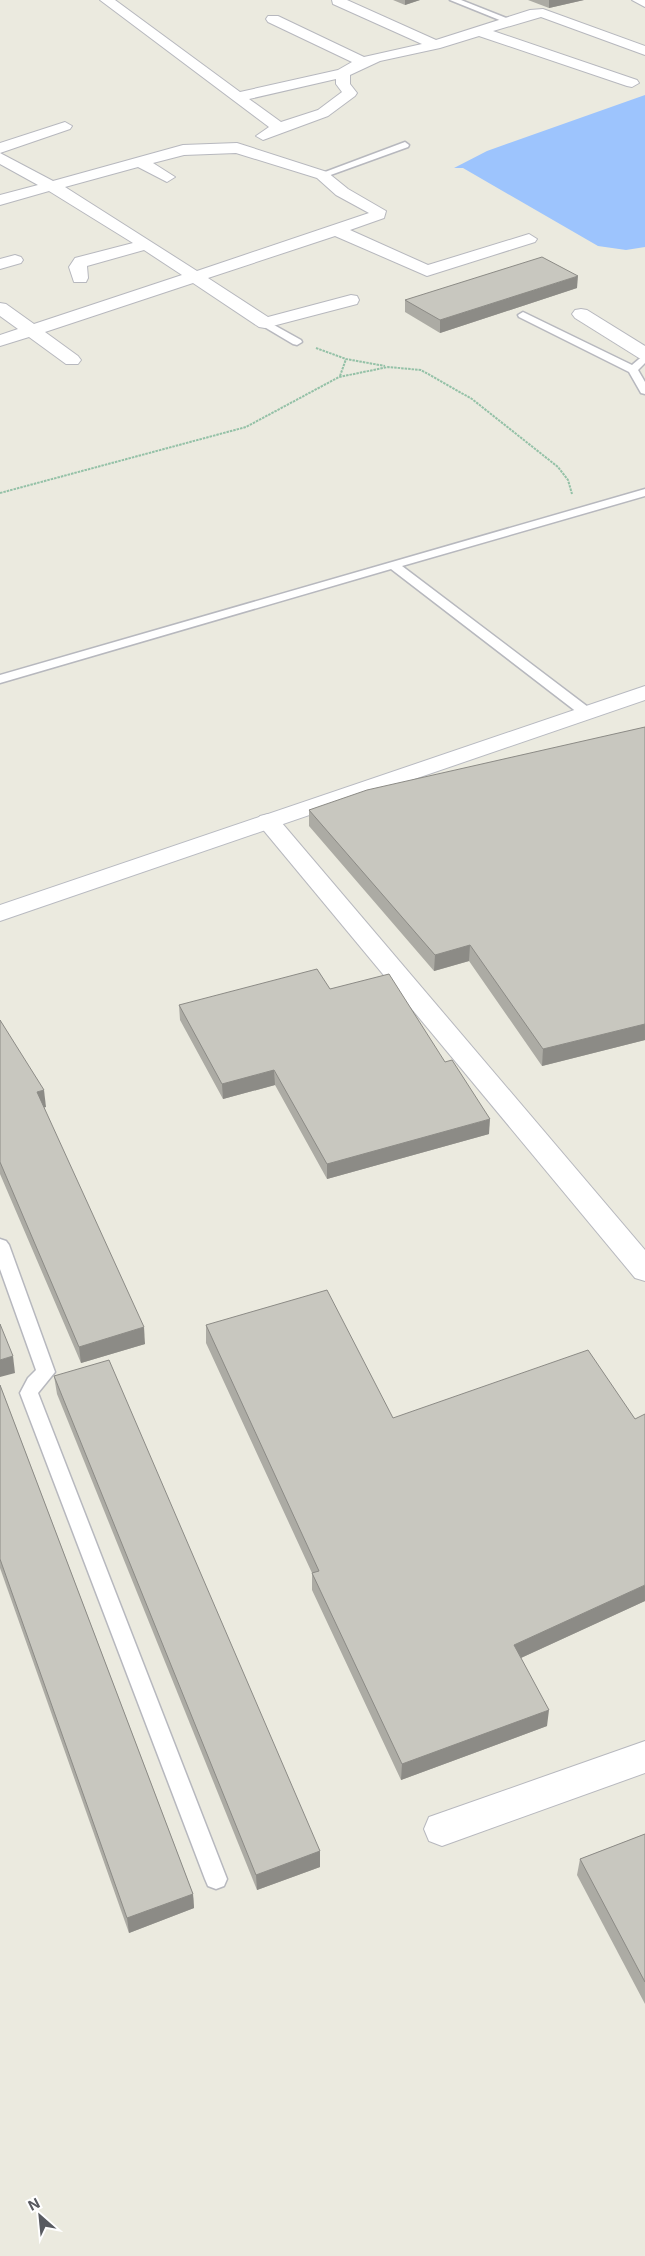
<svg xmlns="http://www.w3.org/2000/svg" width="645" height="2256" font-family="Inter,sans-serif">
  <style>
    .water { fill: #9dc4fd }
    .lines { fill: none; stroke-linecap: round; stroke-linejoin: round }
    .lane-casing { stroke: #b7b8be; stroke-width: 3 }
    .street-casing { stroke: #b7b8be; stroke-width: 2 }
    .secondary-casing { stroke: #b8bac1; stroke-width: 2 }
    .path { stroke: #94c1a7; stroke-width: 2; stroke-dasharray: 2.5 1; stroke-linecap: butt }
    .lane { fill: #fff; fill-rule: evenodd }
    .street { fill: #fff; fill-rule: evenodd }
    .secondary { fill: #fff; fill-rule: evenodd }
    .wall { fill: #acaba4 }
    .shaded-wall { fill: #8c8b86 }
    .building { fill: #c8c7bf; stroke: #8c8b86 }
  </style>
  <rect width="100%" height="100%" fill="#ebeadf"/>
  <polygon class="water" points="645,95 645,247 626,250 598,246 463,168 454,168 487,151"/>
  <g class="lines">
    <g class="lane-casing">
      <g id="lane">
        <polygon points="450,0 461,0 514,21 507,23"/>
        <polygon points="405,142 409,145 408,147 325,177 317,175"/>
        <polygon points="523,312 632,365 645,354 645,363 638,370 645,382 645,394 641,393 629,372 519,317 518,315"/>
        <polygon points="265,320 301,340 302,342 297,345 293,344 261,325 260,323"/>
        <polygon points="645,489 645,496 402,566 592,710 594,713 592,716 582,716 391,569 0,683 0,675"/>
        <polygon points="0,1239 6,1241 9,1245 55,1372 38,1393 227,1879 224,1886 216,1889 208,1886 205,1879 20,1393 28,1378 36,1370 0,1269"/>
      </g>
    </g>
    <g class="street-casing">
      <g id="street">
        <path d="M 100,0 L 115,0 L 240,92 L 338,70 L 352,62 L 268,22 L 266,19 L 268,16 L 278,16 L 364,57 L 422,44 L 333,4 L 332,0 L 347,0 L 436,40 L 530,10 L 543,9 L 645,46 L 645,55 L 541,17 L 493,31 L 637,80 L 639,83 L 632,87 L 627,86 L 479,36 L 440,48 L 380,61 L 350,75 L 350,84 L 357,93 L 355,96 L 328,116 L 263,140 L 256,136 L 269,127 ZM 336,79 L 336,84 L 342,92 L 318,110 L 281,122 L 249,99 Z"/>
        <polygon points="632,0 645,0 645,7"/>
        <polygon points="65,122 72,126 70,129 0,153 0,143"/>
        <path d="M 237,143 L 327,172 L 348,189 L 386,211 L 384,218 L 350,230 L 428,265 L 529,234 L 537,239 L 535,242 L 427,276 L 335,236 L 208,278 L 268,317 L 351,295 L 357,296 L 359,300 L 357,304 L 265,328 L 259,327 L 193,283 L 45,332 L 78,356 L 81,360 L 78,364 L 66,364 L 29,337 L 0,346 L 0,335 L 18,329 L 0,316 L 0,303 L 6,304 L 34,324 L 182,275 L 144,250 L 87,266 L 88,278 L 86,282 L 74,282 L 69,267 L 75,258 L 133,243 L 49,191 L 0,205 L 0,195 L 38,185 L 0,164 L 0,153 L 53,181 L 183,145 ZM 236,153 L 317,178 L 336,195 L 369,213 L 197,271 L 65,187 L 138,167 L 167,182 L 175,177 L 153,163 L 184,155 Z"/>
        <polygon points="15,255 21,257 23,260 21,263 0,269 0,259"/>
        <polygon points="581,309 587,310 645,346 645,359 639,358 575,318 572,314 575,310"/>
        <polygon points="268,814 276,816 645,1250 645,1281 635,1278 260,826 256,821 260,816"/>
        <polygon points="645,1741 645,1773 442,1846 429,1841 424,1829 429,1817"/>
      </g>
    </g>
    <g class="secondary-casing">
      <polygon id="secondary" points="645,686 645,700 0,921 0,905"/>
    </g>
    <g class="path">
      <polyline points="316,348 346,359 385,366"/>
      <polyline points="340,376 346,359"/>
      <polyline points="0,493 246,427 339,377 388,367 421,370 472,399 558,467 568,480 572,494"/>
    </g>
    <use href="#lane" class="lane"/>
    <use href="#street" class="street"/>
    <use href="#secondary" class="secondary"/>
  </g>
  <g class="wall">
    <polygon points="393,0 420,0 405,5"/>
    <polygon points="528,0 584,0 549,8"/>
    <polygon points="577,288 440,333 405,312 405,300"/>
    <polygon points="645,727 645,1040 542,1066 469,961 434,971 309,826 309,810"/>
    <polygon points="179,1005 489,1134 327,1179 275,1085 223,1099 180,1020"/>
    <polygon points="0,1020 46,1107 43,1107 145,1344 81,1363 0,1174"/>
    <polygon points="206,1325 393,1418 645,1601 521,1658 547,1726 401,1780 312,1590 312,1573 206,1343"/>
    <polygon points="54,1376 320,1851 320,1867 257,1890 57,1394"/>
    <polygon points="0,1385 193,1894 194,1908 129,1933 0,1568"/>
    <polygon points="645,1834 645,2004 577,1875 580,1859"/>
  </g>
  <g class="shaded-wall">
    <polygon points="405,0 420,0 405,5"/>
    <polygon points="549,0 584,0 549,8"/>
    <polygon points="578,276 577,288 440,333 440,320"/>
    <polygon points="470,945 469,961 434,971 435,955"/>
    <polygon points="645,1024 645,1040 542,1066 543,1049"/>
    <polygon points="274,1070 275,1085 223,1099 222,1084"/>
    <polygon points="44,1090 46,1107 39,1109 37,1092"/>
    <polygon points="490,1119 489,1134 327,1179 327,1164"/>
    <polygon points="144,1327 145,1344 81,1363 79,1347"/>
    <polygon points="13,1356 15,1373 0,1377 0,1360"/>
    <polygon points="645,1585 645,1601 512,1662 514,1645"/>
    <polygon points="549,1710 547,1726 401,1780 402,1764"/>
    <polygon points="320,1851 320,1867 257,1890 256,1875"/>
    <polygon points="193,1894 194,1908 129,1933 127,1918"/>
  </g>
  <g class="building">
    <polygon points="542,257 578,276 440,320 405,300"/>
    <polygon points="645,727 645,1024 543,1049 470,945 435,955 309,810 367,790"/>
    <polygon points="317,969 330,989 389,974 445,1062 452,1060 490,1119 327,1164 274,1070 222,1084 179,1005"/>
    <polygon points="0,1020 44,1090 37,1092 144,1327 79,1347 0,1162"/>
    <polygon points="327,1290 393,1418 588,1350 635,1419 645,1414 645,1585 514,1645 549,1710 402,1764 312,1573 319,1571 206,1325"/>
    <polygon points="0,1324 13,1356 0,1360"/>
    <polygon points="109,1360 320,1851 256,1875 54,1376"/>
    <polygon points="0,1385 193,1894 127,1918 0,1559"/>
    <polygon points="645,1834 645,1982 580,1859"/>
  </g>
  <g transform="translate(40 2216) rotate(333)" stroke="#ffffff" stroke-width="4" paint-order="stroke">
  <path d="M0-4L9 19L0 12L-9 19Z" fill="#585a60"/>
  <text y="-8" font-size="14" font-weight="bold" text-anchor="middle" fill="#585a60">N</text>
  </g>
</svg>
